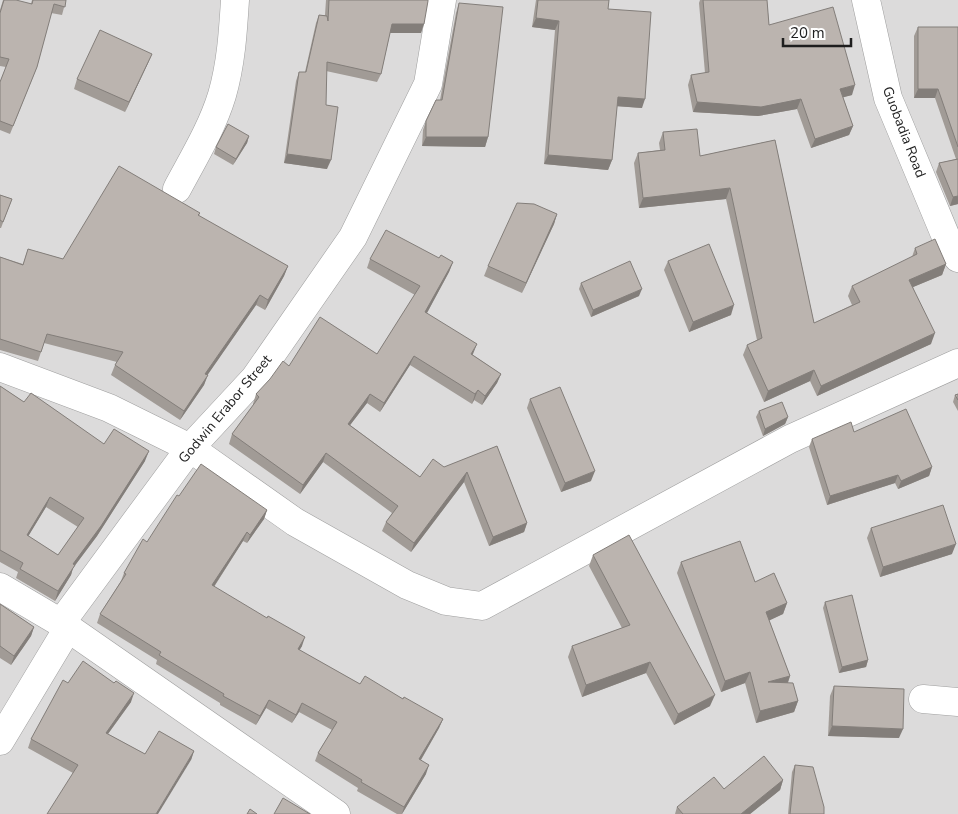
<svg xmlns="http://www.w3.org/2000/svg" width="958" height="814" font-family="'Nunito Sans',sans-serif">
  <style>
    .residential { fill: #dcdbdb }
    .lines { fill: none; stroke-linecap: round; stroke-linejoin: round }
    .minor-casing { stroke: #9f9f9f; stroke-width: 29 }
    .minor { stroke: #fff; stroke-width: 28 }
    .wall { fill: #a19b96; fill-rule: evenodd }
    .shaded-wall { fill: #837e7a }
    .building { fill: #bbb4af; stroke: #837e7a; fill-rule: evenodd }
    .labels { text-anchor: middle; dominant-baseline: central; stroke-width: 5; stroke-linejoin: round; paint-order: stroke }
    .street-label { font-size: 14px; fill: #1e1e1e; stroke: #fff }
  </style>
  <rect width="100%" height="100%" fill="#eeebe6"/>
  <rect class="residential" x="0" y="0" width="958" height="814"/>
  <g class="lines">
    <g class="minor-casing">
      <g id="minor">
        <polyline points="866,0 888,98 951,249 958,258"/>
        <path d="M 177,189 C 193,159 212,128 222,95 C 231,64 233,32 235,0"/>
        <polyline points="0,367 109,408 190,448 295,522 407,585 446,601 482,606 790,439 958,363"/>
        <polyline points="0,587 61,623"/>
        <polyline points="68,628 336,814"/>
        <polyline points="923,699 958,702"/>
        <polyline points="0,741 68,628 61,623 190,448 255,378 353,237 428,84 442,0"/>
      </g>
    </g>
    <use href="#minor" class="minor"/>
  </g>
  <g class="wall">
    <polygon points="3,0 31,4 32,0 66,0 62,15 51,13 37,67 10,134 0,130 0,82 6,67 0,66 0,10"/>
    <polygon points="326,0 428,0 421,33 390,33 381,74 377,82 326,71 326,105 327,169 284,163 296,81 299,72 305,72 316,23 319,15 325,15"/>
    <polygon points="536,0 609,0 608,9 642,108 617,106 612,160 608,170 544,164 555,30 532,27"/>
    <polygon points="700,0 767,0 769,25 852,95 843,97 853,126 849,135 811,148 797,109 758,116 693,112 688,85 691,75 705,73 699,3"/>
    <polygon points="459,3 488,137 485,147 422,146 423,130 426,121 440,100 456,13"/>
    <polygon points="918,27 958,27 958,204 950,206 936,172 939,163 956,159 935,98 914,98 914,36"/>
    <polygon points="152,54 148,63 125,112 74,89 77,79"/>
    <polygon points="663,132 700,156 775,140 814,323 852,305 848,296 852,286 912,257 915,248 946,264 942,275 913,287 931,344 817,396 810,381 764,402 743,355 747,345 757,340 726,199 639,208 634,163 638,153 660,150 659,143"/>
    <polygon points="249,136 247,143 233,165 214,154 216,147"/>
    <polygon points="0,195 12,199 1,228 0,228"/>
    <polygon points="200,213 199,216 288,266 284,276 265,310 256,305 207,375 204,385 180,420 111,375 115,365 117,362 44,343 38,361 0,350 0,257 23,264 28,249 63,259"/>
    <polygon points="557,214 554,224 522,293 484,276 488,266"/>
    <polygon points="439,258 453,262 449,272 427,313 473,355 501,374 497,383 482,405 474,400 472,404 410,365 380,412 367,403 350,425 420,477 497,446 527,523 524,532 489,546 464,482 411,552 382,531 386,522 392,513 323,462 300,494 229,444 232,434 254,404 253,404 256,394 289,366 377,354 415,295 367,268 370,259"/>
    <polygon points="668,261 731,315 689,332 664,270"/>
    <polygon points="581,283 639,296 591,317 579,289"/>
    <path d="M 0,386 L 24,402 L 104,444 L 145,461 L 97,536 L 73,568 L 71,575 L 55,601 L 16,578 L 18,572 L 0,562 ZM 46,507 L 78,527 L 58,555 L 28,536 Z"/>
    <polygon points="958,394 958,411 953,402 955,395"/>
    <polygon points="530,399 591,481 561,492 527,408"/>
    <polygon points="759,411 788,417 785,424 763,436 756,417"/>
    <polygon points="812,439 932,467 929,476 898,489 895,483 827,505 809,447"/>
    <polygon points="267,510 264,519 247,543 243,541 214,587 302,646 299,650 360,684 403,699 443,719 439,728 421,760 426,774 402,814 397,814 357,791 358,788 315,761 318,753 332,730 299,712 292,723 266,708 256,725 220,705 220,703 156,664 157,660 97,623 100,614 121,581 124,573 147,542"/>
    <polygon points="871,528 952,554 880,577 867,538"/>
    <polygon points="593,555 710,706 674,725 646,673 582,697 568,657 572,646 622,628 589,566"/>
    <polygon points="681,562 755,582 787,603 783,614 769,620 790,676 788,683 798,701 794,712 756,723 745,683 721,692 677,573"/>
    <polygon points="825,602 868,660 866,667 839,673 823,608"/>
    <polygon points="0,604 34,627 31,636 11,665 0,658"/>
    <polygon points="68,683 131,702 108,734 145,754 194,751 191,760 73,773 28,748 31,739"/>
    <polygon points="834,686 899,738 828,736 830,696"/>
    <polygon points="795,765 824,814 788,814 792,772"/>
    <polygon points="783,780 780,790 750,814 675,814 677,807 724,789"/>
  </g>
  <g class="shaded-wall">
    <polygon points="536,18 559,21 555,30 532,27"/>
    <polygon points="392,24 424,24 421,33 388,33"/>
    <polygon points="152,54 148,63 125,112 129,102"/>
    <polygon points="855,85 852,95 837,99 840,89"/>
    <polygon points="918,89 938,89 935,98 914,98"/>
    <polygon points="618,97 645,99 642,108 614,106"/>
    <polygon points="801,99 797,109 758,116 693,112 697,102"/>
    <polygon points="853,126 849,135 811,148 815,139"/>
    <polygon points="249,136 247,143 233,165 236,159"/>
    <polygon points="426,137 488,137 485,147 422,146"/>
    <polygon points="287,154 331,160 327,169 284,163"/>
    <polygon points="548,155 612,160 608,170 544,164"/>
    <polygon points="730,188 726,199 639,208 643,198"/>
    <polygon points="958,196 958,204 950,206 953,197"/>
    <polygon points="557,214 554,224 522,293 526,283"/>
    <polygon points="453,262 449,272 422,322 425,312"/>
    <polygon points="946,264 942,275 906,290 909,280"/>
    <polygon points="288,266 284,276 265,310 268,300"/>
    <polygon points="642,289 639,296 591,317 593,310"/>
    <polygon points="260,295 256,305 202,383 205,374"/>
    <polygon points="734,305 731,315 689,332 693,322"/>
    <polygon points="935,333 931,344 817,396 821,386"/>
    <polygon points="477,344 473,354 468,363 471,354"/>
    <polygon points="414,356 410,365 380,412 384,403"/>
    <polygon points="814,370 810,381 764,402 768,391"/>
    <polygon points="501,374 497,383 482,405 485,396"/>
    <polygon points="208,375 204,385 180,420 184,411"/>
    <polygon points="478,390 474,400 472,404 475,394"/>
    <polygon points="370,394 367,403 344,433 348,424"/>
    <polygon points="788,417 785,424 763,436 765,429"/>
    <polygon points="149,451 145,461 97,536 73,568 71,575 55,601 58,591 73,564"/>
    <polygon points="326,453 323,462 300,494 303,485"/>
    <polygon points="932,467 929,476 898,489 901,481"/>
    <polygon points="595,471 591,481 561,492 565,483"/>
    <polygon points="467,472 464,482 411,552 414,543"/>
    <polygon points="898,475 895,483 827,505 830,496"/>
    <polygon points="50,497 46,507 23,545 27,535"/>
    <polygon points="267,510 264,519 247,543 250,535"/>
    <polygon points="527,523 524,532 489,546 493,537"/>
    <polygon points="247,532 243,541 209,594 212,585"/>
    <polygon points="956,544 952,554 880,577 883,567"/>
    <polygon points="787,603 783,614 762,624 766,612"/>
    <polygon points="34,627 31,636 11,665 14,656"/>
    <polygon points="305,637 302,646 295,658 298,649"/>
    <polygon points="868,660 866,667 839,673 842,667"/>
    <polygon points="650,662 646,673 582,697 586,685"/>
    <polygon points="750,672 745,683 721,692 725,681"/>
    <polygon points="790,676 786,687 768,682"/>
    <polygon points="134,693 131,702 102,742 106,733"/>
    <polygon points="715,695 710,706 674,725 678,714"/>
    <polygon points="269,700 266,708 256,725 260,716"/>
    <polygon points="798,701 794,712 756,723 760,711"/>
    <polygon points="302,703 299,712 292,723"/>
    <polygon points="443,719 439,728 416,768 419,759"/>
    <polygon points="832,726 903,729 899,738 828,736"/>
    <polygon points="194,751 191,760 158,814 156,814"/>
    <polygon points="429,765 426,774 402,814 404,807"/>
    <polygon points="783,780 780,790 750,814 741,814"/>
  </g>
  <g class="building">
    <polygon points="4,0 16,0 32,4 33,0 66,0 65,7 54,4 37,67 13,126 0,121 0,82 9,59 0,57 0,13"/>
    <polygon points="329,0 428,0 428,1 424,24 392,24 381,74 327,62 326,105 338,107 331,160 287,154 299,72 306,72 319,15 327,16 328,21"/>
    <polygon points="538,0 609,0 608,9 651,12 645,99 618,97 612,160 548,155 559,21 536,18"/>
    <polygon points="703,0 767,0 769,25 833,7 855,85 840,89 853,126 815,139 801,99 761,107 697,102 691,75 709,72"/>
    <polygon points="459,3 503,7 488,137 426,137 426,121 436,100 442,100"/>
    <polygon points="918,27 958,27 958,147 938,89 918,89"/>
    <polygon points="100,30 152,54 129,102 77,79"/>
    <polygon points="228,124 249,136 236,159 216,147"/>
    <polygon points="697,129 700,156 775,140 814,323 860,302 852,286 917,254 915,248 935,239 946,264 909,280 935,333 821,386 814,370 768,391 747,345 762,338 730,188 643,198 638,153 665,150 663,132"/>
    <polygon points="958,159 958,196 953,197 939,163"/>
    <polygon points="119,166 200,213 198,215 288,266 268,300 260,295 205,374 208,375 184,411 115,365 123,352 47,334 41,352 0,339 0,257 23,265 28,249 63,259"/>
    <polygon points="0,195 12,199 3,222 0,220"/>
    <polygon points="517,203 534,204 557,214 526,283 488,266"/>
    <polygon points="386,230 439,258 441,255 453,262 425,312 477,344 471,354 501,374 485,396 478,390 475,394 414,356 384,403 370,394 348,424 420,477 433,459 444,467 497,446 527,523 493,537 467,472 414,543 386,522 398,506 326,453 303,485 232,434 259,397 256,394 270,379 283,361 289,366 320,317 377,354 420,286 370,259"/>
    <polygon points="709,244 734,305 693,322 668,261"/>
    <polygon points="630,261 642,289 593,310 581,283"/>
    <path d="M 0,386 L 24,402 L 31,393 L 104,444 L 114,429 L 149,451 L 101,526 L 73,564 L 75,565 L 58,591 L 20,569 L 23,563 L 0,550 ZM 50,497 L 84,518 L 58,555 L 27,535 Z"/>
    <polygon points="560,387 595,471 565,483 530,399"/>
    <polygon points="958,394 958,400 955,395"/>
    <polygon points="782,402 788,417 765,429 759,411"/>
    <polygon points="906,409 932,467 901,481 898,475 830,496 812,439 851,422 854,432"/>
    <polygon points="201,464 267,510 250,535 247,532 212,585 267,618 268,616 305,637 298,649 360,684 365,676 403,699 404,697 443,719 419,759 429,765 404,807 361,782 362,780 318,753 337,722 302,703 296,715 269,700 260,716 223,696 224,694 159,655 161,652 100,614 126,574 124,573 143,539 147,542 177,495 179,496"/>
    <polygon points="943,505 956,544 883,567 871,528"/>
    <polygon points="629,535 715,695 678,714 650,662 586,685 572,646 630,625 593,555"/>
    <polygon points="740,541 755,582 774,573 787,603 766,612 790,676 768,682 793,683 798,701 760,711 750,672 725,681 681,562"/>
    <polygon points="852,595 868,660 842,667 825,602"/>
    <polygon points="0,604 34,627 14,656 0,646"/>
    <polygon points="83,661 114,683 116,681 134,693 106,733 145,754 159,731 194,751 156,814 47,814 78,765 31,739 63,680 68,683"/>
    <polygon points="834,686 904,689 903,729 832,726"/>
    <polygon points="764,756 783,780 741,814 683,814 677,807 714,777 724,789"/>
    <polygon points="795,765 813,767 824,807 824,814 790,814"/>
    <polygon points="283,798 310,814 274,814"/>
    <polygon points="250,809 257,814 247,814"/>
  </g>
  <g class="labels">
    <g class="street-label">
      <text transform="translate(904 132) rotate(69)">Guobadia Road</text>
      <text transform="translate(225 409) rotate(-50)">Godwin Erabor Street</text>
    </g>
  </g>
  <path d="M783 38v8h68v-8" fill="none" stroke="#1e1e1e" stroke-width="2.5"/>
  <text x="790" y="38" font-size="15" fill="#1e1e1e" stroke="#ffffff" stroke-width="4" paint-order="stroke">20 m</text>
</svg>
